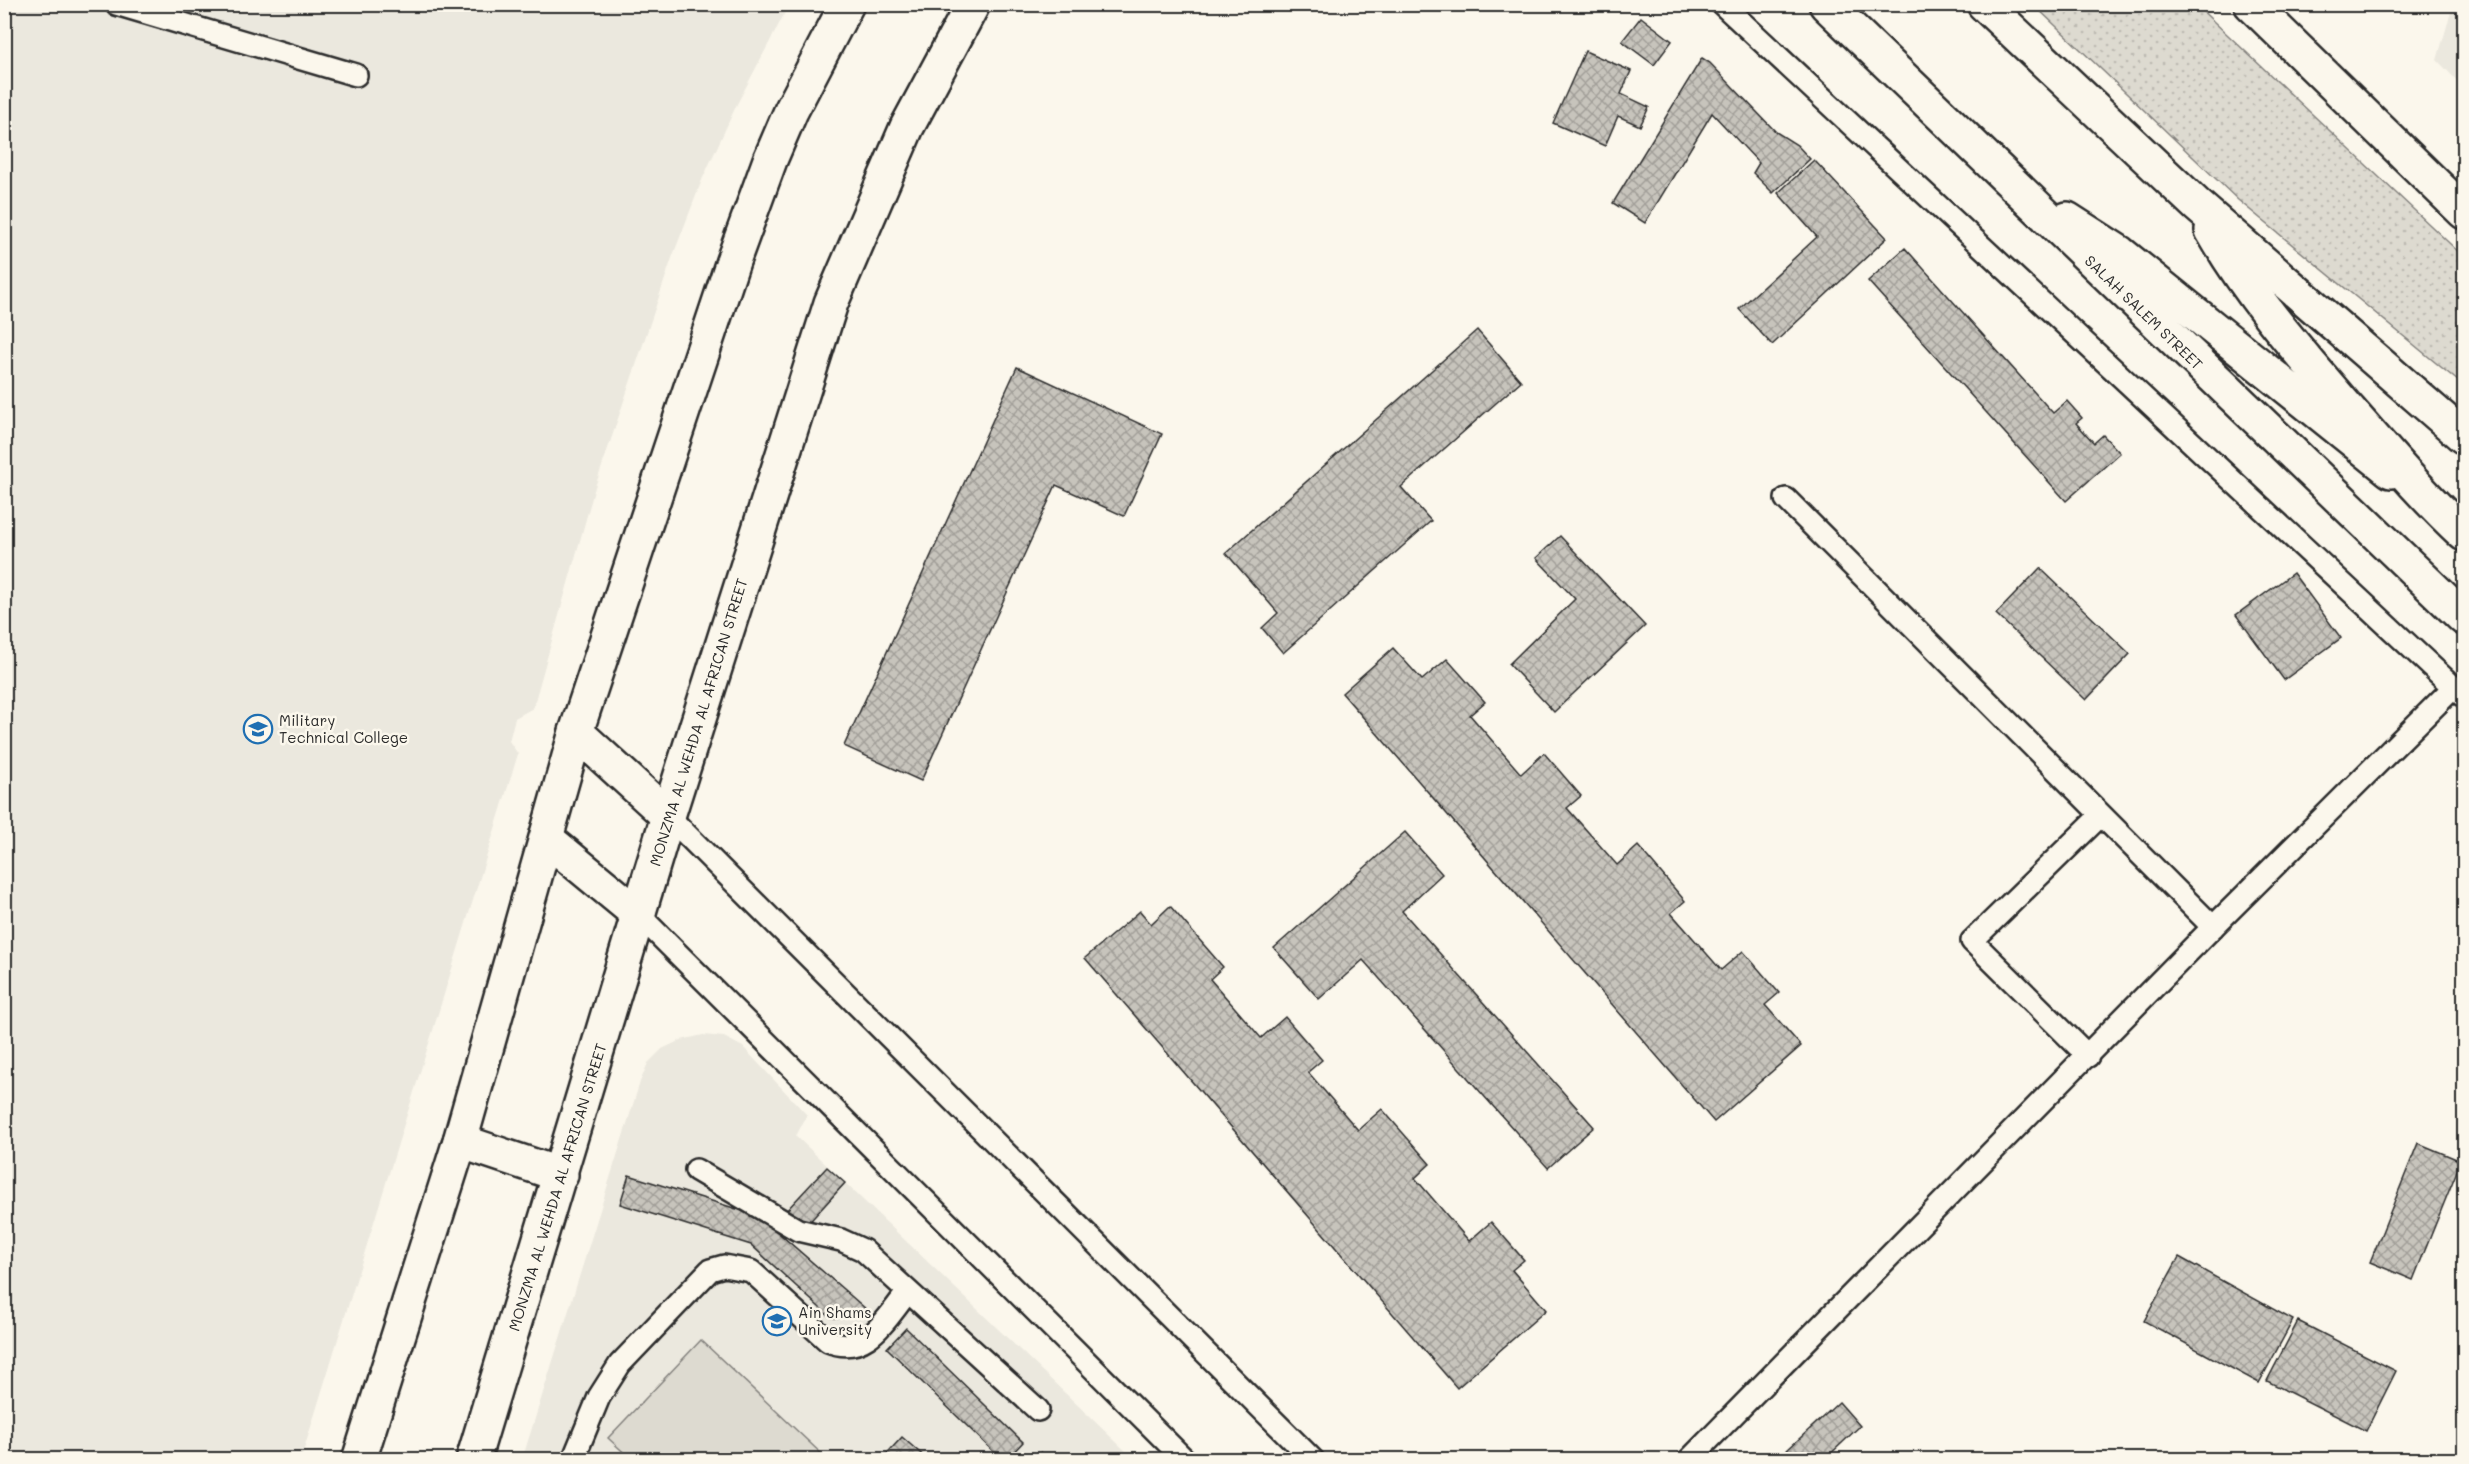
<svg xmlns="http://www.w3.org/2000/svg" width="2469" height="1464" font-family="Mali,sans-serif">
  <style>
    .built { fill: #ebe8de }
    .grass { fill: url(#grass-dots); stroke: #84827e; stroke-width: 1.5 }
    .garden { fill: #dddad0; stroke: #84827e; stroke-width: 1.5 }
    .building { fill: url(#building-cross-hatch); stroke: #2b2b2b; stroke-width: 1.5 }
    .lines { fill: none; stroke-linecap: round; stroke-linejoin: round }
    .lane-casing { stroke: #2b2b2b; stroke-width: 26 }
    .secondary-casing { stroke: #2b2b2b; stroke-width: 38 }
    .highway-casing { stroke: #2b2b2b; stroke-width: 38 }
    .lane { stroke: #fbf7ec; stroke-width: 21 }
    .secondary { stroke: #fbf7ec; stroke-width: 33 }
    .highway { stroke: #fbf7ec; stroke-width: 33 }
    .labels { text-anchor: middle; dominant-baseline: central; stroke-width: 5; stroke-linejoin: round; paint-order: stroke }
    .street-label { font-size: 15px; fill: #2b2b2b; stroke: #fbf7ec }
    .poi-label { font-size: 15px; fill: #2b2b2b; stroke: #fbf7ec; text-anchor: start }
  </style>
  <defs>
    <pattern id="grass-dots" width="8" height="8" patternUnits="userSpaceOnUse" patternTransform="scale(1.5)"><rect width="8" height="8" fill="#dddad0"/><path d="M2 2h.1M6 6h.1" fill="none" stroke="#bebbb3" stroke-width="1.8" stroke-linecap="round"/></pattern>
    <pattern id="building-cross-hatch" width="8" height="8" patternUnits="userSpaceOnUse" patternTransform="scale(1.5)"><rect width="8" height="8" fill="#c7c4bc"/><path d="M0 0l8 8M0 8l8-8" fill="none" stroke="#a29f99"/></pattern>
  </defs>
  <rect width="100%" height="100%" fill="#fbf7ec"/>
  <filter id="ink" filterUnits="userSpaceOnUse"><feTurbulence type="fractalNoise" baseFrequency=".0167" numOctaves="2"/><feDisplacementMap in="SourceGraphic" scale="12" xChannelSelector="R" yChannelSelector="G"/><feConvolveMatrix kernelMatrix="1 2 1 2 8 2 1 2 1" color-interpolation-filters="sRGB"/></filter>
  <g filter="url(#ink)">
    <g class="built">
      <polygon points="5,5 789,5 737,104 702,180 672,258 595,487 533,708 515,718 509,741 518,754 301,1459 5,1460"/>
      <polygon points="2453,5 2464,5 2464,88 2437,60"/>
      <polygon points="703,1035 724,1037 743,1047 807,1115 796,1136 1134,1459 522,1460 640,1082 648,1063 662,1049 681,1040"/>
    </g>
    <polygon class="grass" points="2034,5 2196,5 2464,257 2464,386 2238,200"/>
    <polygon class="garden" points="701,1340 827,1459 631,1459 608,1438"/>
    <g class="building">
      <polygon points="1641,17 1672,41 1654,65 1622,41"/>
      <polygon points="1585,51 1631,71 1621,94 1649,107 1640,126 1618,116 1605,146 1553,123"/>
      <polygon points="1702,58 1710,63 1776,132 1797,145 1810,159 1773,193 1753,173 1759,163 1712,113 1645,223 1613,203"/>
      <polygon points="1814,160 1887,238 1772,345 1739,309 1817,237 1778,193"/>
      <polygon points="1905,248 2053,413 2067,401 2082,418 2076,423 2094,443 2103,435 2120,453 2066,501 1868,281"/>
      <polygon points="1477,330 1521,381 1401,487 1431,521 1283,653 1262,628 1278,613 1226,553"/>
      <polygon points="1017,367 1162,434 1124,516 1056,485 921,781 844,746"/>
      <polygon points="1560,536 1645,626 1554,712 1509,664 1575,599 1536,558"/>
      <polygon points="2040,568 2130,654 2086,700 1996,614"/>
      <polygon points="2293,573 2341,638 2284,680 2236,615"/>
      <polygon points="1393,648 1422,680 1447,659 1485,702 1470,715 1521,774 1544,753 1581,796 1567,808 1617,865 1638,846 1685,901 1671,913 1721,970 1743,951 1779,993 1765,1005 1801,1046 1714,1122 1342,693"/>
      <polygon points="1405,832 1442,874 1402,911 1594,1127 1548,1168 1363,960 1319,999 1274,948"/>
      <polygon points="1170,906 1223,967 1210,979 1261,1038 1285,1017 1322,1060 1308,1072 1358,1130 1382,1109 1430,1164 1415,1178 1469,1241 1491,1222 1524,1260 1512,1270 1546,1310 1457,1388 1085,958 1140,911 1151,924"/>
      <polygon points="2418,1143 2461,1161 2413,1280 2370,1262"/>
      <polygon points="827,1167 845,1183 804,1228 786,1211"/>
      <polygon points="629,1175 759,1216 874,1316 831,1318 751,1245 620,1204"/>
      <polygon points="2179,1257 2293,1320 2259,1383 2144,1321"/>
      <polygon points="2298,1321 2396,1371 2366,1431 2267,1381"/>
      <polygon points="906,1328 1023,1442 1006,1460 1002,1460 887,1348"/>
      <polygon points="1839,1402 1860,1426 1824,1460 1794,1460 1786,1451"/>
      <polygon points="902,1437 928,1460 881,1460"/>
      <polygon points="1041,1452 1049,1460 1033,1460"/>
    </g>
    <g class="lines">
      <g class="lane-casing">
        <g id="lane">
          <polyline points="116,4 356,75"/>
          <polyline points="1722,4 2463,696"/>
          <polyline points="1786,499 2213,927"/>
          <polyline points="668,816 1313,1460"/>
          <polyline points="639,915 1185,1460"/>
          <polyline points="2088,1056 1972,941 2100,816"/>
          <polyline points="696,1170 798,1230 841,1240 863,1250 1038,1410"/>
          <path d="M 573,1460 L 599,1397 L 620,1364 L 710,1270 L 724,1266 L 751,1271 L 828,1341 C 867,1357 885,1319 908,1292"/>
          <polyline points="1689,1460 2213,927 2453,688"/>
        </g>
      </g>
      <g class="secondary-casing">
        <g id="secondary">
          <polyline points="1826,4 2464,618"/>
          <polyline points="2067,219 2120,253 2391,471"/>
          <polyline points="576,732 668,816"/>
          <polyline points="547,839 639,915"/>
          <polyline points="460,1141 561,1175"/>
          <polyline points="359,1460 460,1141 576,732 733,261 770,160 791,111 847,4"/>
          <polyline points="473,1460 668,816 831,303 907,127 973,4"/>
        </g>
      </g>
      <g class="highway-casing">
        <g id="highway">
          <polyline points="1984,4 2197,205 2464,437"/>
          <polyline points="2251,4 2464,212"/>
          <path d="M 2212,230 C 2250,297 2300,353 2350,411 C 2387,453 2423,496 2464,534"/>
        </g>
      </g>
      <use href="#lane" class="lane"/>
      <use href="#secondary" class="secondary"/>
      <use href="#highway" class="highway"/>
    </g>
  </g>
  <defs>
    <g id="university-ring" transform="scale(1.5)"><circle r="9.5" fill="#fbf7ec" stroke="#1f6fb2" stroke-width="1.5"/><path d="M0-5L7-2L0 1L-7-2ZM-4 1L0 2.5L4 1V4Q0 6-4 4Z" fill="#1f6fb2"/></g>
  </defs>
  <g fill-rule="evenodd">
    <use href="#university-ring" x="258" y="729"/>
    <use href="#university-ring" x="777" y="1321"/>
  </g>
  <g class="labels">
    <g class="street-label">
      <text transform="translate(2144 312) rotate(44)">SALAH SALEM STREET</text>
      <text transform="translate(698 722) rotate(-73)">MONZMA AL WEHDA AL AFRICAN STREET</text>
      <text transform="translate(557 1187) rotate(-73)">MONZMA AL WEHDA AL AFRICAN STREET</text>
    </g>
    <g class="poi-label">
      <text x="279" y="720">Military<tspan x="279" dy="17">Technical College</tspan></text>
      <text x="798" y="1312">Ain Shams<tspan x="798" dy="17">University</tspan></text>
    </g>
  </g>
  <rect width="2469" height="1464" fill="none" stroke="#fbf7ec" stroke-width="24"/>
  <rect x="12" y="12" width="2445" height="1440" fill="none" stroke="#2b2b2b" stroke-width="2" filter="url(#ink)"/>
</svg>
